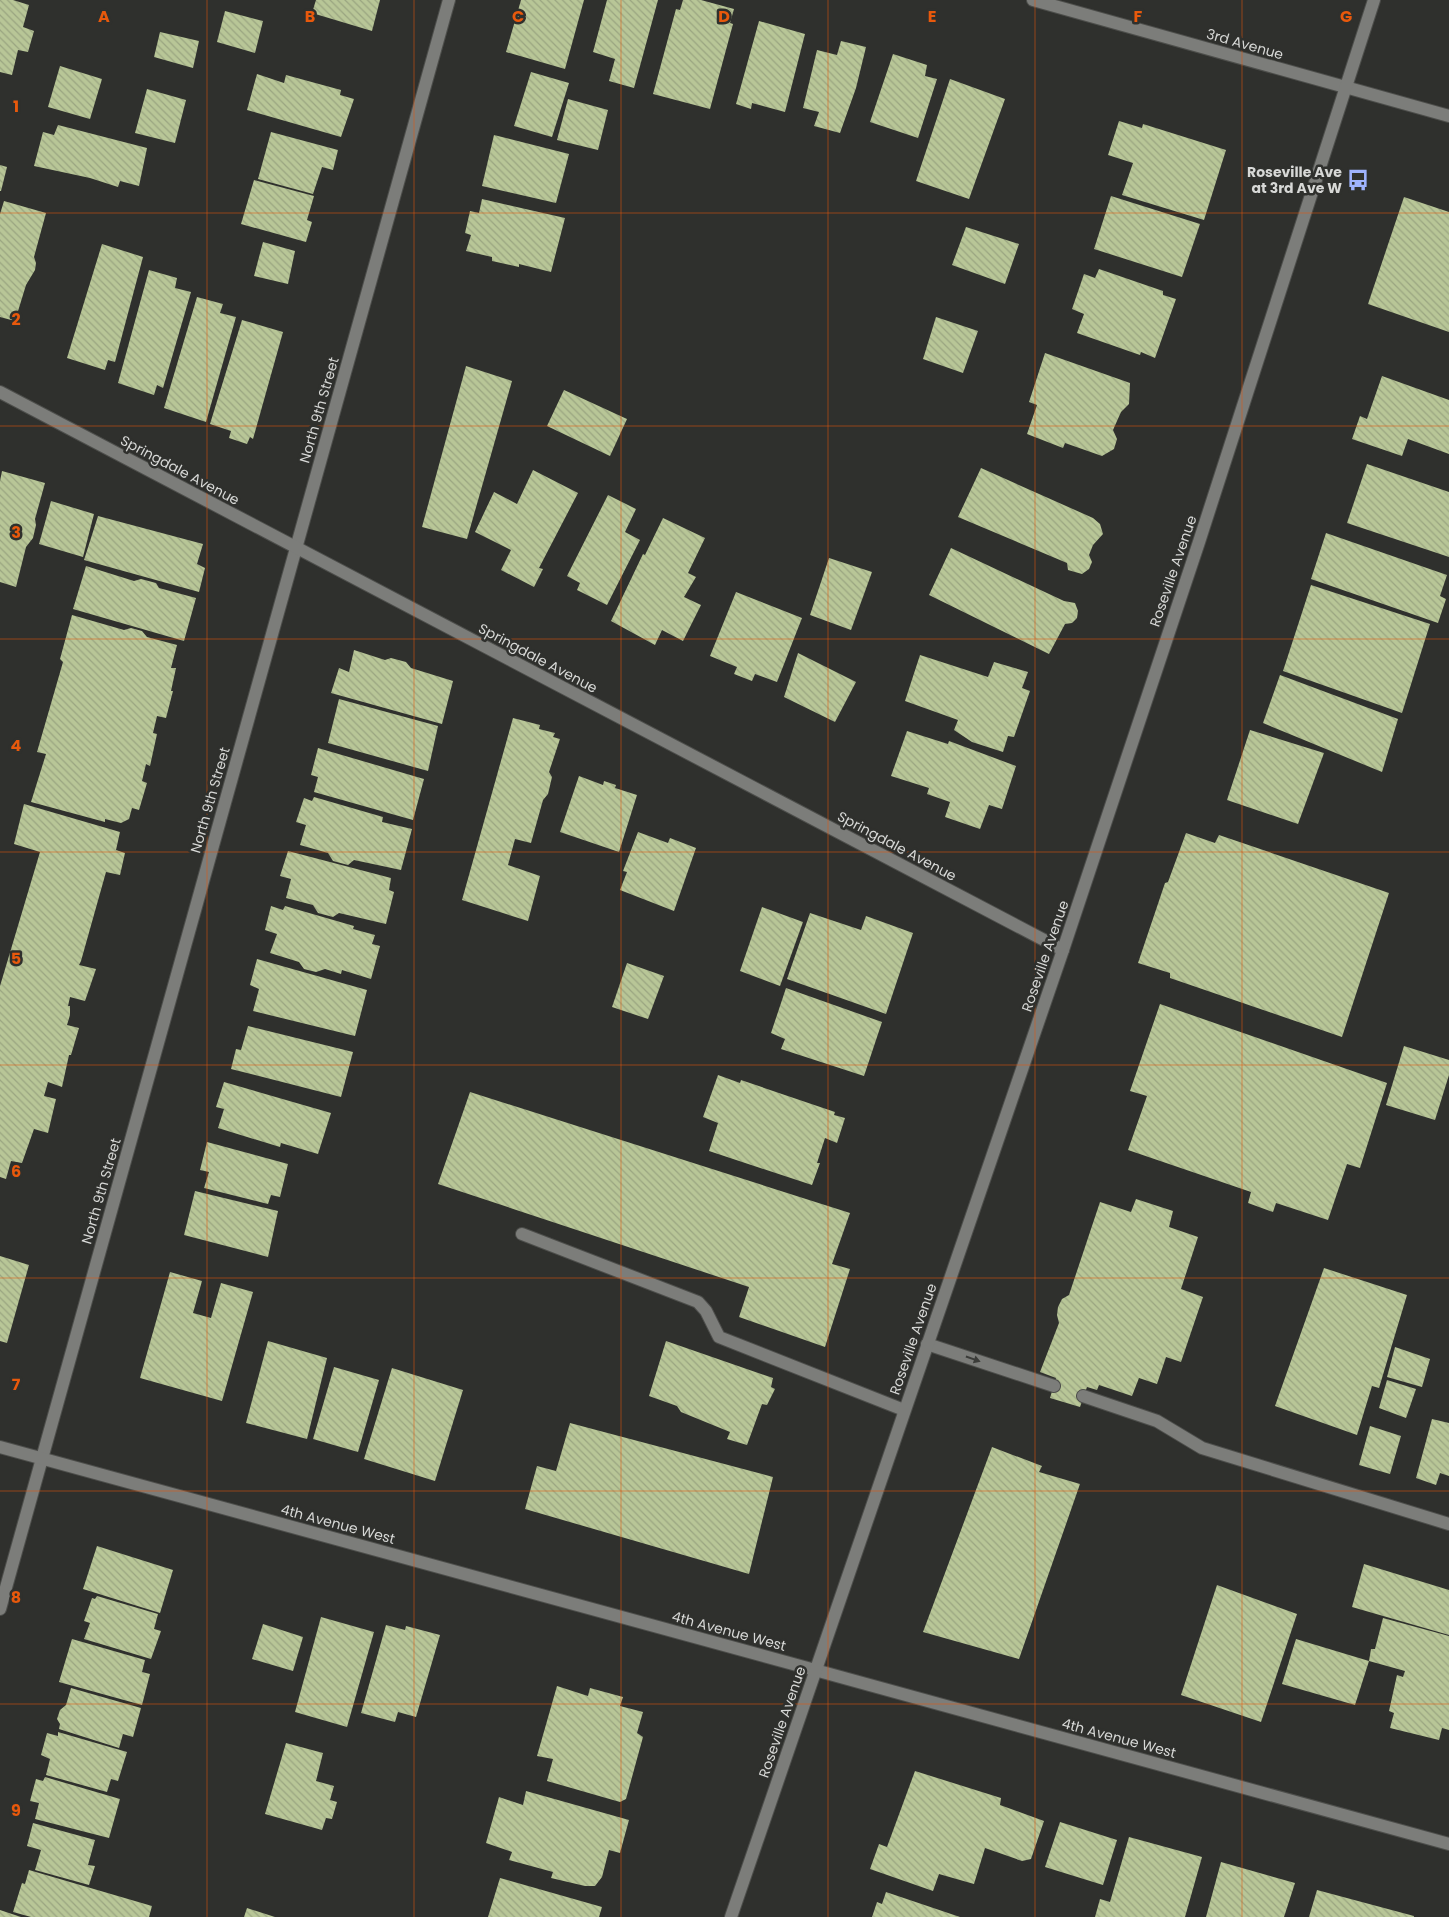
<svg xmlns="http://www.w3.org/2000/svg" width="1449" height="1917" font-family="Poppins,sans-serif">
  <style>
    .building { fill: url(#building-back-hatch) }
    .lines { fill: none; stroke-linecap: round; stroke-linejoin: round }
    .service-casing { stroke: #4d4e4b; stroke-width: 14 }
    .minor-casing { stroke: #4d4e4b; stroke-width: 14 }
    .tertiary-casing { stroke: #4d4e4b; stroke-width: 14 }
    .service { stroke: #7c7d7a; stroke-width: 12 }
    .minor { stroke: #7c7d7a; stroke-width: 12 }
    .tertiary { stroke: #7c7d7a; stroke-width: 12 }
    .oneway { fill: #3b3c39 }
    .grid { fill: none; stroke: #e8590c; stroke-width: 1; stroke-opacity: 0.55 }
    .labels { text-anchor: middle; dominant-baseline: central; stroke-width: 5; stroke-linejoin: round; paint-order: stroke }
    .street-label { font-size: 14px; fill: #d7d8d6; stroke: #2f302d }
    .poi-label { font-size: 14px; font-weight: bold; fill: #d7d8d6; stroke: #2f302d; text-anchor: end }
    .grid-label { font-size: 16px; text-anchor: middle; font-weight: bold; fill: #e8590c; stroke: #2f302d; stroke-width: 5; stroke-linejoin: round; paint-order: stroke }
  </style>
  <defs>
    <pattern id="building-back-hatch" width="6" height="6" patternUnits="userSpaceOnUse" patternTransform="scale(1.25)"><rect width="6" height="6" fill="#b8c697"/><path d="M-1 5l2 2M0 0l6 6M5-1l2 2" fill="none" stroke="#9aa581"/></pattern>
  </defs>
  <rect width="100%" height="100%" fill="#2f302d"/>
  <g class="building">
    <polygon points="0,0 13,0 29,5 23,27 34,31 28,52 18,50 12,75 0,72"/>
    <polygon points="316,0 380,0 372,31 312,13"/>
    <polygon points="521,0 584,0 565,69 506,52"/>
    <polygon points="607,0 658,0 634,88 609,81 615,59 593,52"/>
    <polygon points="683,0 701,0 734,9 730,23 733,24 710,109 653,94 676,9 680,10"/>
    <polygon points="225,11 263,21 255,53 217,42"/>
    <polygon points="759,21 805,34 785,112 752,103 751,109 736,104"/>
    <polygon points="160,32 199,41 193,68 154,57"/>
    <polygon points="841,41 866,47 856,88 840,133 814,126 819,112 803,108 817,50 837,55"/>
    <polygon points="893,54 927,65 925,76 937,79 918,138 870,122"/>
    <polygon points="60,66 102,79 90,119 48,107"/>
    <polygon points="531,72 569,83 552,137 514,126"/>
    <polygon points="257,74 284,83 286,75 341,90 340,95 354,99 341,137 247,110"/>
    <polygon points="950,79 1005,99 969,199 916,181"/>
    <polygon points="147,89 186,100 175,143 135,133"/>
    <polygon points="568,99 608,110 598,150 557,140"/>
    <polygon points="1119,121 1142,128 1143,124 1226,150 1204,220 1122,195 1133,163 1108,155"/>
    <polygon points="58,125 147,148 139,186 120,181 118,187 90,178 34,166 43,132 54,135"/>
    <polygon points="271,132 338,150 333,170 322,167 313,194 258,179"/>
    <polygon points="494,135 569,154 556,203 482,186"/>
    <polygon points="0,165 7,167 1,191 0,191"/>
    <polygon points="254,180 314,196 307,220 312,222 306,242 241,224"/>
    <polygon points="1111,196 1200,224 1182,277 1094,249"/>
    <polygon points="1404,197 1449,212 1449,332 1368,304"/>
    <polygon points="482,199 565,218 551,272 519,264 519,267 492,261 492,257 466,251 471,235 465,233 470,211 479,213"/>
    <polygon points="4,201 46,213 34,257 36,263 35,270 26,285 15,321 0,317 0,214"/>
    <polygon points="966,227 1019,244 1005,284 952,265"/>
    <polygon points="263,242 295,251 288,284 254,276"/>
    <polygon points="102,244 143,257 115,362 108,360 105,370 67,358"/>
    <polygon points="1099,269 1163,291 1163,295 1176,299 1155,358 1141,352 1140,355 1077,333 1084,314 1072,309 1084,274 1095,278"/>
    <polygon points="149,270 177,278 175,288 191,292 163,388 157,385 154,395 118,383"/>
    <polygon points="197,297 223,304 220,313 236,317 206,422 164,408"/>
    <polygon points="936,317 978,331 963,373 923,359"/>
    <polygon points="242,320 283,332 253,439 250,437 247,444 229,438 231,431 210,424"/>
    <polygon points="1045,353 1130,383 1129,404 1121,412 1113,430 1117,439 1114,449 1102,456 1065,443 1063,448 1027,434 1037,405 1029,402"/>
    <polygon points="466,366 512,381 467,539 422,527"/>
    <polygon points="1382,376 1449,400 1449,454 1408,439 1402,456 1352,439 1360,416 1367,419"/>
    <polygon points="564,390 627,419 610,456 547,426"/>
    <polygon points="1367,464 1449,492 1449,557 1347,523"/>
    <polygon points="981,468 1093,518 1100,524 1103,534 1093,545 1089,555 1092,562 1089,569 1082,574 1068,570 1067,563 958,517"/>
    <polygon points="533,470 578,493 539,568 543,569 534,587 501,570 511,550 475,532 494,492 517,504"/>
    <polygon points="2,471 45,483 35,519 36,525 33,538 26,547 16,587 0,582 0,481"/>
    <polygon points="608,495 636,509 625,532 640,540 607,605 577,590 580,583 567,576"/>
    <polygon points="51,501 94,514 83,557 39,544"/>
    <polygon points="98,516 203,544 197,564 205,568 199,592 84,560"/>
    <polygon points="663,518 705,538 688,573 696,577 684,597 701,605 683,641 662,630 655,645 611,621 643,554 645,555"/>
    <polygon points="1326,533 1447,575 1440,596 1446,599 1438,623 1311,579"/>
    <polygon points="951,548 1064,601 1075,603 1078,611 1077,618 1072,623 1065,624 1049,654 929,595"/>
    <polygon points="829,558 872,572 851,630 810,615"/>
    <polygon points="86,566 134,581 141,579 156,583 159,588 196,598 184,641 73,609"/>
    <polygon points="1311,585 1430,624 1402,713 1283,671"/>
    <polygon points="736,592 802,618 777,682 755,674 752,681 734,674 737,667 710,656"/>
    <polygon points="72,615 124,630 131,628 142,631 147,637 177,645 171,668 176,668 171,691 173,691 166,718 157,716 153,733 157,734 150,766 146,764 142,781 147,783 139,810 132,808 129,819 121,823 105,819 105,822 31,802 46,754 37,752 63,662 60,659"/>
    <polygon points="354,650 385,660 391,658 406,662 411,668 453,681 442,724 331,693 339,668 349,672"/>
    <polygon points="798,653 856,682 835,722 784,697"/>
    <polygon points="920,655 988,677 994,662 1028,672 1022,688 1030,691 1014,737 1008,736 1003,752 972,742 954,730 958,720 905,701"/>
    <polygon points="1280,675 1398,719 1382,772 1263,723"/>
    <polygon points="339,699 438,726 428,771 328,743"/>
    <polygon points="513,718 540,725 539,729 555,733 553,737 560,739 549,772 552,777 548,794 543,800 531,843 515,839 508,865 540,876 528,921 462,900"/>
    <polygon points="1250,730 1324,753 1298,824 1227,800"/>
    <polygon points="907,731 948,744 949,741 1016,766 1002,809 989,805 980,829 945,817 950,802 927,794 929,788 891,776"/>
    <polygon points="318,748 424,779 413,820 314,792 318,777 311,775"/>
    <polygon points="579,776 603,785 604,781 616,785 615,788 637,795 619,852 560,832"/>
    <polygon points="314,797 383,817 382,822 412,829 401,870 354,860 348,865 333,861 328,853 300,845 306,825 296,822 304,798 312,801"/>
    <polygon points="24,804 120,832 116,850 125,853 120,875 106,872 81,961 79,965 96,969 85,1001 70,997 68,1006 70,1006 70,1015 67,1025 79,1028 71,1055 69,1055 62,1087 48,1082 44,1096 56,1099 48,1133 34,1129 22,1163 11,1161 6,1179 0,1177 0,986 40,852 14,844"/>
    <polygon points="638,832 668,843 670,838 696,848 674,911 620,890 627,872 623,871"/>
    <polygon points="1186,833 1215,843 1219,835 1389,893 1342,1037 1170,978 1170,973 1138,963 1165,883 1168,882"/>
    <polygon points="288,851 391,878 389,890 394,892 386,924 339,913 333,917 318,913 313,905 286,898 291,879 280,876"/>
    <polygon points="271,906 283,910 285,906 354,926 353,929 375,935 372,944 380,946 371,979 342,970 341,974 325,969 316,972 304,969 299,962 270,953 277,934 265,930"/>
    <polygon points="762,907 803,922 780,986 740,971"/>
    <polygon points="810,913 861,930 866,916 913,933 886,1014 787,979"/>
    <polygon points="257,959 367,990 355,1036 253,1011 259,989 250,985"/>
    <polygon points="627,963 664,976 648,1019 612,1007"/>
    <polygon points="786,988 882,1022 864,1076 781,1049 785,1039 771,1033"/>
    <polygon points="1160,1004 1387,1083 1360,1168 1347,1164 1328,1220 1276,1203 1273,1212 1248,1203 1251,1192 1128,1150 1147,1096 1130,1091"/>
    <polygon points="248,1026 353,1052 341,1097 231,1069 236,1049 241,1050"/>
    <polygon points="1404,1046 1449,1060 1449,1075 1435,1120 1386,1105"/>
    <polygon points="718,1075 740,1083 741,1080 835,1112 834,1115 845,1118 837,1143 825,1138 817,1163 820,1163 812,1185 709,1151 718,1123 703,1117"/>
    <polygon points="224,1082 331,1113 318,1154 281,1143 280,1147 218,1128 224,1109 216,1107"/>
    <polygon points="470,1092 850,1213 832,1264 850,1269 825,1347 739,1317 749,1287 438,1184"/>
    <polygon points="207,1142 288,1164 280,1197 271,1195 268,1204 204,1188 209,1172 200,1170"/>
    <polygon points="195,1191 278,1211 268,1257 184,1235"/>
    <polygon points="1136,1199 1173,1211 1169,1227 1198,1237 1181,1289 1203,1297 1181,1362 1166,1357 1157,1384 1139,1378 1132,1396 1099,1385 1097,1390 1087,1387 1080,1407 1050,1398 1056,1378 1040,1372 1059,1323 1057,1315 1058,1307 1062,1299 1069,1295 1100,1202 1131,1212"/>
    <polygon points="0,1256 29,1265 7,1343 0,1341"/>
    <polygon points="1324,1268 1407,1295 1379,1388 1372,1386 1357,1435 1275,1406"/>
    <polygon points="170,1272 202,1281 193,1313 211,1318 221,1283 253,1292 222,1401 140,1378"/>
    <polygon points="268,1341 327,1358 307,1439 246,1423"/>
    <polygon points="666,1341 773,1378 771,1387 775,1389 767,1405 762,1404 747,1445 727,1439 730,1432 681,1412 677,1406 649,1396"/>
    <polygon points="1395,1347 1430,1359 1422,1387 1387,1377"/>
    <polygon points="334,1367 379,1380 358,1452 313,1439"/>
    <polygon points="392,1368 463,1390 435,1481 364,1459"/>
    <polygon points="1387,1380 1416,1389 1406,1418 1379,1408"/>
    <polygon points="1432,1419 1449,1423 1449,1476 1440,1473 1436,1485 1416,1478"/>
    <polygon points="570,1423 773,1477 749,1574 525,1509 537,1466 556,1471"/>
    <polygon points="1370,1426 1401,1436 1390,1474 1359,1465"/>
    <polygon points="992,1447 1042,1466 1039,1472 1080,1484 1019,1659 923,1632"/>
    <polygon points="97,1546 173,1570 160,1613 83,1589"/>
    <polygon points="1364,1564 1449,1590 1449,1635 1352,1607"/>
    <polygon points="1217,1585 1297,1614 1261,1722 1181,1695"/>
    <polygon points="97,1596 158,1614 154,1629 161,1631 151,1659 84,1639 90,1623 84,1621 92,1598 95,1599"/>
    <polygon points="321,1617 374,1632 347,1727 295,1712"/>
    <polygon points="1383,1618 1449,1636 1449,1730 1442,1728 1439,1740 1390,1728 1394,1713 1389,1711 1397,1675 1403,1677 1405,1671 1369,1661 1371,1649 1375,1649"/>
    <polygon points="263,1624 303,1637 293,1671 252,1659"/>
    <polygon points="386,1625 405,1630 406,1626 440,1635 416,1717 398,1712 395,1722 361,1713"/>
    <polygon points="72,1639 145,1660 142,1672 150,1674 142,1705 59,1682"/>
    <polygon points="1296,1639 1369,1661 1355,1705 1282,1684"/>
    <polygon points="557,1686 588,1696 590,1688 623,1697 620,1706 643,1712 637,1733 643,1737 626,1799 620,1802 547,1781 553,1759 537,1756"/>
    <polygon points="71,1688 141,1708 133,1737 123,1734 119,1748 59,1729 60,1724 57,1719 60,1710 66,1705"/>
    <polygon points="58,1732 127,1752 118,1781 111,1779 107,1792 46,1775 50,1759 41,1755 47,1733 58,1736"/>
    <polygon points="286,1743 323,1753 316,1781 334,1786 330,1800 337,1802 332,1819 326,1818 322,1830 265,1814"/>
    <polygon points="915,1771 1001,1798 1000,1805 1044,1821 1031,1859 1022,1861 985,1848 974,1884 939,1874 933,1891 870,1869 879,1844 887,1847"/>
    <polygon points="45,1777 120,1799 109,1838 35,1819 39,1803 30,1801 36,1779 43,1781"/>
    <polygon points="526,1791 629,1820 620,1853 609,1850 602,1877 595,1886 585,1886 551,1878 553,1872 509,1860 512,1852 486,1843 499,1797 523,1805"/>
    <polygon points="1060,1822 1117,1840 1103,1885 1045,1867"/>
    <polygon points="33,1823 95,1840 88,1865 95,1866 89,1885 35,1870 41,1850 27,1846"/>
    <polygon points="1129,1837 1202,1857 1185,1917 1095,1917 1100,1899 1110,1902"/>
    <polygon points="1221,1862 1295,1883 1284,1917 1206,1917"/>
    <polygon points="29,1870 152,1906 149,1917 31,1917 13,1912 22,1883 25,1884"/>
    <polygon points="500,1878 602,1907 599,1917 488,1917"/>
    <polygon points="1317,1890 1414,1916 1414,1917 1309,1917"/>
    <polygon points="886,1892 960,1917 872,1917 877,1902 882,1904"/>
    <polygon points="247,1908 275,1917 244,1917"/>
    <polygon points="0,1910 21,1917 0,1917"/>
  </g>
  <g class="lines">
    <g class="service-casing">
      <g id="service">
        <polyline points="522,1234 698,1302 706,1311 719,1337 904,1410"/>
        <polyline points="927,1344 1054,1386"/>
        <polyline points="1083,1396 1157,1421 1202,1448 1449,1524"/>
      </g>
    </g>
    <g class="minor-casing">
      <g id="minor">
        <polyline points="1033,0 1449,116"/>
        <polyline points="0,1609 449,0"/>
        <polyline points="815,1670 1449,1844"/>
      </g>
    </g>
    <g class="tertiary-casing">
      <g id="tertiary">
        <polyline points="0,392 1063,950"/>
        <polyline points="0,1447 815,1670"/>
        <polyline points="731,1917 1063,950 1199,542 1374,0"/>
      </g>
    </g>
    <use href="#service" class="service"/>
    <use href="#minor" class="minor"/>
    <use href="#tertiary" class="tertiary"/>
  </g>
  <defs><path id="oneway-solid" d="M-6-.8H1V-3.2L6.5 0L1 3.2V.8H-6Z" transform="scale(1.25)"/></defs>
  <use class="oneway" href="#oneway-solid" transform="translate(973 1359) rotate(19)"/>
  <path class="grid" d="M 207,0 L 207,1917M 414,0 L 414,1917M 621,0 L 621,1917M 828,0 L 828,1917M 1035,0 L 1035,1917M 1242,0 L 1242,1917M 0,213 L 1449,213M 0,426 L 1449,426M 0,639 L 1449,639M 0,852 L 1449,852M 0,1065 L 1449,1065M 0,1278 L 1449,1278M 0,1491 L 1449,1491M 0,1704 L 1449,1704"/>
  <defs>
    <g id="bus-bare" transform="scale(1.725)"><path d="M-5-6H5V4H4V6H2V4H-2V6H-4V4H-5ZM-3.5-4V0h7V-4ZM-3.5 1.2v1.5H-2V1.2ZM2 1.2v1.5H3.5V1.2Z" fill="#9fb3fd" stroke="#2f302d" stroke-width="2.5" paint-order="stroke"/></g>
  </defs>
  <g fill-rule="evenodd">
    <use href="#bus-bare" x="1358" y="180"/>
  </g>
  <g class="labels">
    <g class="street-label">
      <text transform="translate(1245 44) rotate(16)">3rd Avenue</text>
      <text transform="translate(319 410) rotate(-74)">North 9th Street</text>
      <text transform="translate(180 470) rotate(28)">Springdale Avenue</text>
      <text transform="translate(1173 571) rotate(-71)">Roseville Avenue</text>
      <text transform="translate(538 658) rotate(28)">Springdale Avenue</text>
      <text transform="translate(210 800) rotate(-74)">North 9th Street</text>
      <text transform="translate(897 846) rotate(28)">Springdale Avenue</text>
      <text transform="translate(1045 956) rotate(-71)">Roseville Avenue</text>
      <text transform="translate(101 1191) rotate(-74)">North 9th Street</text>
      <text transform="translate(913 1339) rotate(-71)">Roseville Avenue</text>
      <text transform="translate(338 1524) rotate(15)">4th Avenue West</text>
      <text transform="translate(729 1631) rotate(15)">4th Avenue West</text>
      <text transform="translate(782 1722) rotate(-71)">Roseville Avenue</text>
      <text transform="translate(1119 1738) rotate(15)">4th Avenue West</text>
    </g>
    <g class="poi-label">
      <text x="1342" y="172">Roseville Ave<tspan x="1342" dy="16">at 3rd Ave W</tspan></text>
    </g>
  </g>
  <g class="grid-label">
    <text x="104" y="22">A</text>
    <text x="310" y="22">B</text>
    <text x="518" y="22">C</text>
    <text x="724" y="22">D</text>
    <text x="932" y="22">E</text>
    <text x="1138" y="22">F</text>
    <text x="1346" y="22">G</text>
    <text x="16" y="112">1</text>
    <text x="16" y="325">2</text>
    <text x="16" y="538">3</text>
    <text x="16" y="751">4</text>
    <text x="16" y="964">5</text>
    <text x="16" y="1177">6</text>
    <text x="16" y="1390">7</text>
    <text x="16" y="1603">8</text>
    <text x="16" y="1816">9</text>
  </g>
</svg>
